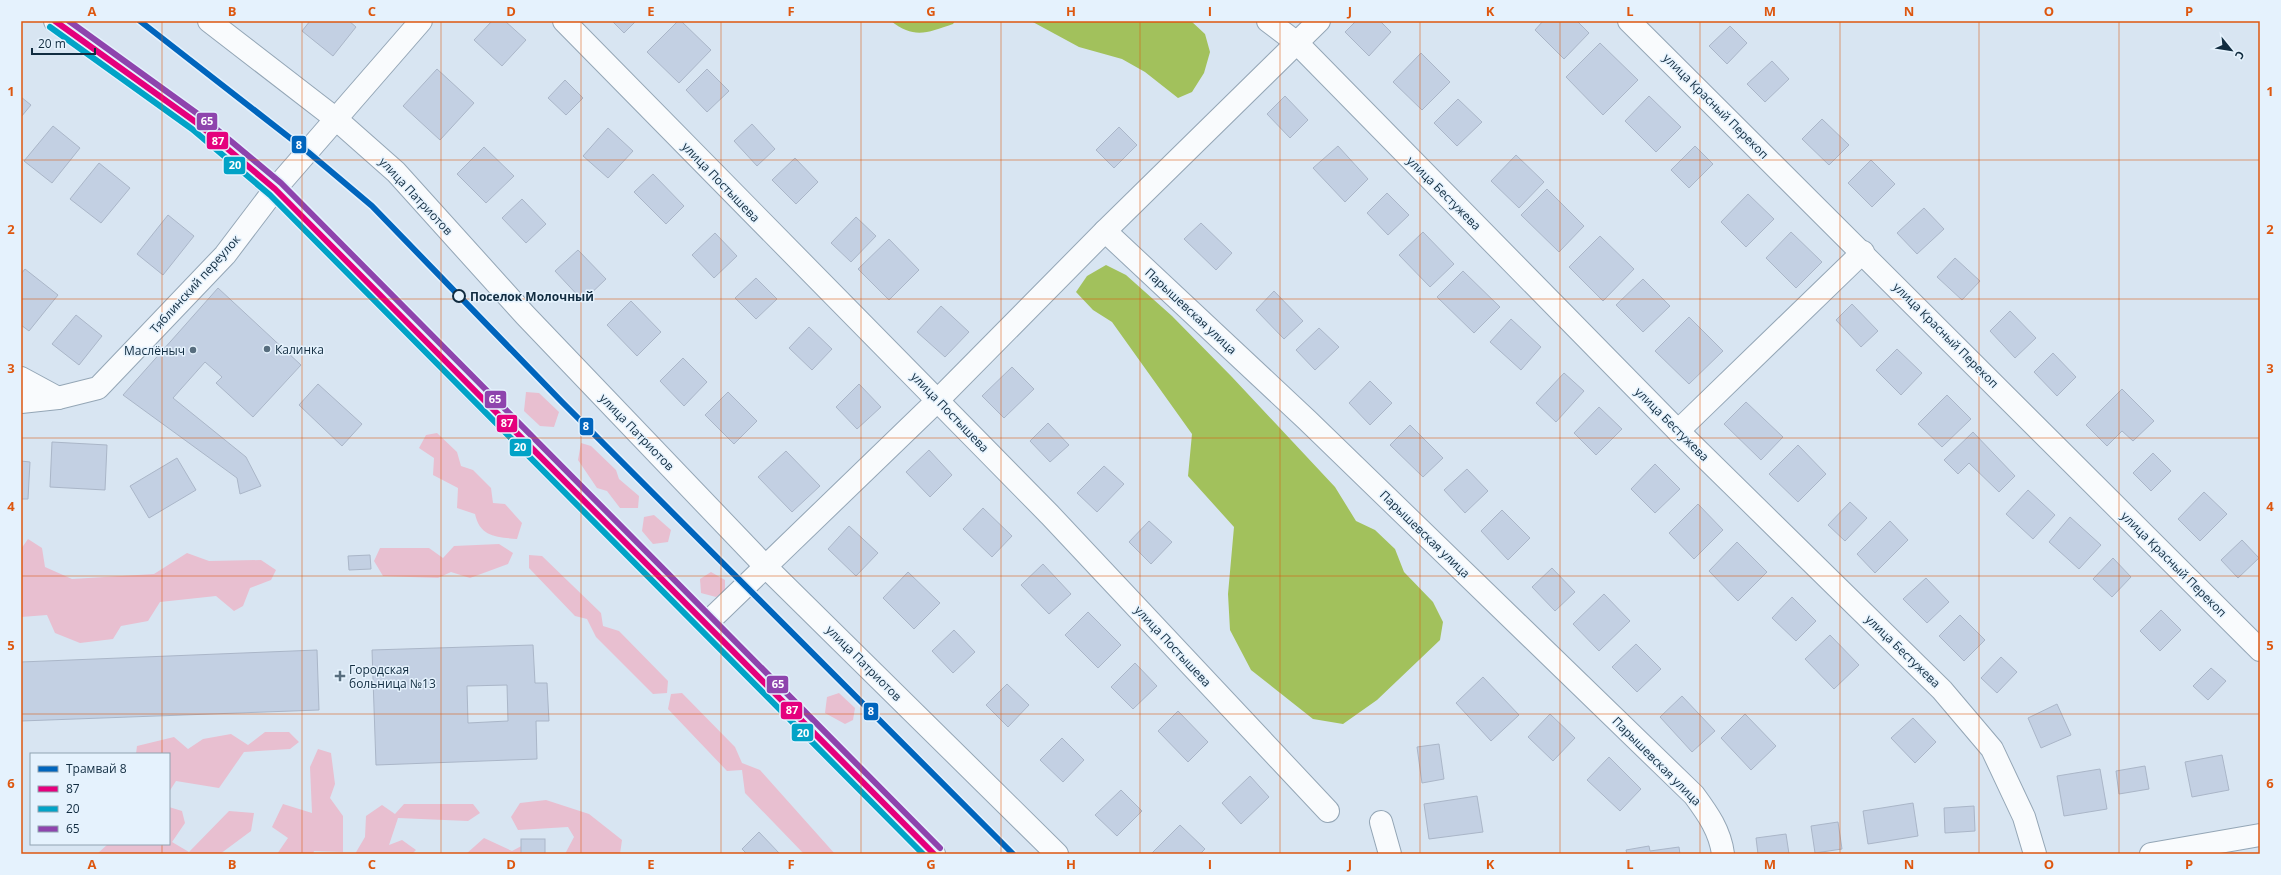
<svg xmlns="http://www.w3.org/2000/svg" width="2281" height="875" font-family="'Open Sans',sans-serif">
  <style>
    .green { fill: #e8bfd0 }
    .water { fill: #a2c15c }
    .building { fill: #c3d0e3; stroke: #aab6c8; fill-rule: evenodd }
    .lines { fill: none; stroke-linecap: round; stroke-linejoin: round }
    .minor-casing { stroke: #94a6b6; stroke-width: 24 }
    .major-casing { stroke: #94a6b6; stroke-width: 24 }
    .minor { stroke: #f9fbfd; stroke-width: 22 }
    .major { stroke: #f9fbfd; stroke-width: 22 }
    .bus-1-casing { stroke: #e5f2fd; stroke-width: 9 }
    .bus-2-casing { stroke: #e5f2fd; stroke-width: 9 }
    .bus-3-casing { stroke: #e5f2fd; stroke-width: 9 }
    .bus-1 { stroke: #e5007d; stroke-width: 6 }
    .bus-2 { stroke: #01a3c7; stroke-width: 6 }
    .bus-3 { stroke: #8e44ad; stroke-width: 6 }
    .tram-1-casing { stroke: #e5f2fd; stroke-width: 9 }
    .tram-1 { stroke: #0065bd; stroke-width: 6 }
    .grid { fill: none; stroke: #dd570f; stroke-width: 1; stroke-opacity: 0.55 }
    .stop-dot { fill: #e5f2fd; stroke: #112c40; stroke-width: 2 }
    .poi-dot { fill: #576d7e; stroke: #e5f2fd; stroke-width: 1.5 }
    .labels { text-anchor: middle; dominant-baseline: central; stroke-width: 3; stroke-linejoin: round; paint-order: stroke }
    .street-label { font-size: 12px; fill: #112c40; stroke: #e5f2fd }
    .stop-label { font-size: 12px; font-weight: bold; fill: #112c40; stroke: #e5f2fd; text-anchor: start }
    .poi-label { font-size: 12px; fill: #112c40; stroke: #e5f2fd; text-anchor: start }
    .line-badge { stroke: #e5f2fd; stroke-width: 1.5 }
    .badge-label { font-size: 11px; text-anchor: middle; font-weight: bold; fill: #fff }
    .neatline { fill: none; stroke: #dd570f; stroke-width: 1.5 }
    .grid-label { font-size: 13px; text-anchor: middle; font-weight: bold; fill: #dd570f }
  </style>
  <rect width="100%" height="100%" fill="#d8e5f2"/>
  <g class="green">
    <polygon points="526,392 539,393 559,412 554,427 540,426 524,411"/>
    <path d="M 437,433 L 457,452 L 461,466 L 473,470 L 491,488 L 493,503 L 505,504 L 522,523 L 517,539 C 496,537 480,537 475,514 L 457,508 L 458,488 L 433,475 L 434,458 L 419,448 L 426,435 Z"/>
    <polygon points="581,443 591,446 616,470 619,479 639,496 638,508 620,508 607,491 597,488 578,460"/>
    <polygon points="654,515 671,530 668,542 653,544 642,531 644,517"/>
    <polygon points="28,539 42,548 45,567 72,579 154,574 187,553 209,561 261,560 276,570 271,580 250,588 243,606 234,611 216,596 160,602 148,621 121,626 113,639 80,643 55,633 47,615 21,617 21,549"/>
    <polygon points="499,544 513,553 508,564 470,578 451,572 438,578 383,576 374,561 380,548 429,548 443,558 454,546"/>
    <polygon points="529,555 542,556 601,613 603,626 619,631 668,681 667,693 653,694 596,637 587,619 575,616 529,568"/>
    <polygon points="711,572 725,580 725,591 716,597 701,593 700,579"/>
    <polygon points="682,693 735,747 742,763 760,770 835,854 804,854 745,793 742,770 727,771 668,709 671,694"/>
    <polygon points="839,693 855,708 853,720 845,724 825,713 827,697"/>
    <polygon points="265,732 289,732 299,742 290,749 244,752 219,788 176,781 169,792 169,754 136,754 137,746 174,737 188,749 203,739 231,734 248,745"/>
    <polygon points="318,749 331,753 335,784 330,798 343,816 343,852 314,851 313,854 277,854 288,838 272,827 283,804 312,813 310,767"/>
    <polygon points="546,800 589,814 622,840 620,854 565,854 574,837 568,827 518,830 511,817 520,803"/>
    <polygon points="404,804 473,804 480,813 468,821 398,818 389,845 402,840 416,850 412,854 355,854 365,837 366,816 382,805 395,814"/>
    <polygon points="169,807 182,811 185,823 172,842 189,852 229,811 254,813 251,831 220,854 97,854 108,844 169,844"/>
    <polygon points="484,838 512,851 531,841 539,854 466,854"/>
  </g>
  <g class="water">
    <path d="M 891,21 L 955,21 L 953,24 C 927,33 914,39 891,21 Z"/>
    <polygon points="1031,21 1191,21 1205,34 1210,52 1204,73 1192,92 1178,98 1145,72 1122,59 1079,47"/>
    <polygon points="1106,265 1126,275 1172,316 1232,377 1335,487 1356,521 1375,530 1395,549 1404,572 1433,602 1443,622 1440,640 1377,700 1343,724 1313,719 1251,670 1230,630 1228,594 1234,527 1188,476 1192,434 1112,322 1093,310 1076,292 1087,276"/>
  </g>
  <g class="building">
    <polygon points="310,21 349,21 356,27 333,56 302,31"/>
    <polygon points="492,21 505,21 526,40 502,66 474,40"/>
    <polygon points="612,21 636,21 624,33"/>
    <polygon points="678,21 681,21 711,50 679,83 647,52"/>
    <polygon points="1356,21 1380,21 1391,32 1369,56 1345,32"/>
    <polygon points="1543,21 1577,21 1589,33 1564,59 1535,30"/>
    <polygon points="1730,26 1747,43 1727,64 1709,46"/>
    <polygon points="1600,43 1638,80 1603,115 1566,77"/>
    <polygon points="1421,53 1450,82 1422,110 1393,82"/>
    <polygon points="1772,61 1789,79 1765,102 1747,84"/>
    <polygon points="437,69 474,103 440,140 403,106"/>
    <polygon points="707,69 729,91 707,112 686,90"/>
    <polygon points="565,80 583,98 566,115 548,98"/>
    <polygon points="1285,96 1308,120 1290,138 1267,114"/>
    <polygon points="1649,96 1681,127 1656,152 1625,121"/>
    <polygon points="21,97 31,105 21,117"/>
    <polygon points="1458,99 1482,122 1457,146 1434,123"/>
    <polygon points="1822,119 1849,145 1829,165 1802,139"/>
    <polygon points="752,124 775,149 757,166 734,141"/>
    <polygon points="53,126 80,148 52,183 24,161"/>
    <polygon points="1119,127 1137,145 1114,168 1096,150"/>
    <polygon points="608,128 633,151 608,178 583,156"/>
    <polygon points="1338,146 1368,179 1345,202 1313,168"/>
    <polygon points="1695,146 1713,164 1689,188 1671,170"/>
    <polygon points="484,147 514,176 486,203 457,174"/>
    <polygon points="1516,155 1544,182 1519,208 1491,181"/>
    <polygon points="795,158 818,182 796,204 772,180"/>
    <polygon points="1871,160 1895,184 1872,207 1848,183"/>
    <polygon points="99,163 130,188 101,223 70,199"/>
    <polygon points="653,174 684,206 666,224 634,192"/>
    <polygon points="1547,189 1584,226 1559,252 1521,215"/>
    <polygon points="1387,193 1409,215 1388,235 1367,213"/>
    <polygon points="1748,194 1774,219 1746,247 1721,222"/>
    <polygon points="522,199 546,224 526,243 502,218"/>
    <polygon points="1924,208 1944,229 1917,254 1897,233"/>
    <polygon points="168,215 194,236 163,275 137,254"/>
    <polygon points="856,217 876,236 851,262 831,243"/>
    <polygon points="1201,223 1232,253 1216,270 1184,239"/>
    <polygon points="1423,232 1454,264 1430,287 1399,255"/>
    <polygon points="1791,232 1822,262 1796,288 1766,258"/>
    <polygon points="715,233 737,256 714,278 692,255"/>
    <polygon points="1600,236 1634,269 1603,301 1569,267"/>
    <polygon points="889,239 919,270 889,300 858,269"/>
    <polygon points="578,250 606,279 583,301 555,271"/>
    <polygon points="1955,258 1980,281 1962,300 1937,277"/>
    <polygon points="25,269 58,295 29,331 21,325 21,274"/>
    <polygon points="1463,271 1500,307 1474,333 1437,297"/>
    <polygon points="756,278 777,299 756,319 735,298"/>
    <polygon points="1643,279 1670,306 1643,332 1616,305"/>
    <polygon points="218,288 301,365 253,417 216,383 222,377 205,362 173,398 246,457 261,486 240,494 237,478 123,395"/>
    <polygon points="1274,291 1303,321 1284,339 1256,310"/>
    <polygon points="631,301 661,332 637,356 607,325"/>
    <polygon points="1852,304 1878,331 1861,347 1836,320"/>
    <polygon points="941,306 969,332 945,357 917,332"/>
    <polygon points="2010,311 2036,338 2015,358 1990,331"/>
    <polygon points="76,315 102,336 79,365 52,344"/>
    <polygon points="1689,317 1723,351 1689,384 1655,351"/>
    <polygon points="1511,319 1541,347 1521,370 1490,342"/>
    <polygon points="809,327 832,349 812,370 789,348"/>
    <polygon points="1319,328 1339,347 1315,370 1296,350"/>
    <polygon points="1897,349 1922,373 1901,395 1876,370"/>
    <polygon points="2053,353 2076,377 2057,396 2034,372"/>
    <polygon points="683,358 707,382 684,406 660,381"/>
    <polygon points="1012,367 1034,389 1004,418 982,396"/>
    <polygon points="1564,373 1584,391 1556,422 1536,403"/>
    <polygon points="1370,381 1392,403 1370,425 1349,403"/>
    <polygon points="318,384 362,424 342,446 299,405"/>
    <polygon points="859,384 881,407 857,429 836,407"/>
    <polygon points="2122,389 2154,421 2133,441 2122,431 2107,446 2086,425"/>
    <polygon points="728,392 757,421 734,444 705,415"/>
    <polygon points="1947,395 1971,419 1942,447 1918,424"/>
    <polygon points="1746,402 1783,437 1761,460 1724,424"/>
    <polygon points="1599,407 1622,429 1596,455 1574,433"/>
    <polygon points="1048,423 1069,445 1050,462 1030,441"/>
    <polygon points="1410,425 1443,458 1423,477 1390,445"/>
    <polygon points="1973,432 2015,476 1999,492 1969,463 1958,474 1944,460"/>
    <polygon points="52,442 107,445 105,490 50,487"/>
    <polygon points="1798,445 1826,474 1798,502 1769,474"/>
    <polygon points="929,450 952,475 930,497 906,472"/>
    <polygon points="786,451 820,486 792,512 758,477"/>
    <polygon points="2153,453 2171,471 2151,491 2133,473"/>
    <polygon points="177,458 196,490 149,518 130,486"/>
    <polygon points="21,461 30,462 28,499 21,499"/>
    <polygon points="1655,464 1680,489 1655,513 1631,489"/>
    <polygon points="1104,466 1124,484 1097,512 1077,493"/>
    <polygon points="1467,469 1488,491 1465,513 1444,490"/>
    <polygon points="2028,490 2055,515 2033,539 2006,514"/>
    <polygon points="2204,492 2227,514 2200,541 2178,519"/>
    <polygon points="1850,502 1867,518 1845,541 1828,525"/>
    <polygon points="1698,504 1723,530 1694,559 1669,533"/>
    <polygon points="983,508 1012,536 992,557 963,529"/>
    <polygon points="1502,510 1530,538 1508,560 1481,531"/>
    <polygon points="2070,517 2101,545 2079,569 2049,542"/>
    <polygon points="1149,521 1172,542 1151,564 1129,542"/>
    <polygon points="1890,521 1908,540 1875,573 1857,554"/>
    <polygon points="849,526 878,553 856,576 828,549"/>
    <polygon points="2242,540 2259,558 2238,578 2221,560"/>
    <polygon points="1737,542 1767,572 1738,601 1709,571"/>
    <polygon points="370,555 371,569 349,570 348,556"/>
    <polygon points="2113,558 2131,577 2112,597 2093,579"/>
    <polygon points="1043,564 1071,594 1049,614 1021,585"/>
    <polygon points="1552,568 1575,592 1555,611 1532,587"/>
    <polygon points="908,572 940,603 914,629 883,598"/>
    <polygon points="1926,578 1949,602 1927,623 1903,599"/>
    <polygon points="1604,594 1630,621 1599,651 1573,624"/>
    <polygon points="1792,597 1816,621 1796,641 1772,618"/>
    <polygon points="2161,610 2181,630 2160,651 2140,631"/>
    <polygon points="1088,612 1121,645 1098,668 1065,635"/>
    <polygon points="1960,615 1985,640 1964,661 1939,636"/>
    <polygon points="954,630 975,652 953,673 932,651"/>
    <polygon points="1830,635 1859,665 1834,689 1805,659"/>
    <polygon points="1636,644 1661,669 1637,692 1612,667"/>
    <path d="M 533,645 L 535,683 L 547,683 L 549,721 L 536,721 L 537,759 L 376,765 L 372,650 ZM 507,685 L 508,721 L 468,723 L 467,686 Z"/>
    <polygon points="317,650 319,710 21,721 21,662"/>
    <polygon points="2001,657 2017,672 1997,693 1981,678"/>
    <polygon points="1135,663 1157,686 1133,709 1111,687"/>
    <polygon points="2211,668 2226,681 2208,700 2193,686"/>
    <polygon points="1483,677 1519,715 1491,741 1456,703"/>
    <polygon points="1007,684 1029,705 1008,727 986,705"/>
    <polygon points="1682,696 1715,731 1692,752 1660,717"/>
    <polygon points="2057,704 2071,735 2041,748 2028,718"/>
    <polygon points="1178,711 1208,742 1188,762 1158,731"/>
    <polygon points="1550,714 1575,738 1553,761 1528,737"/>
    <polygon points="1745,714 1776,746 1751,770 1721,738"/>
    <polygon points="1913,718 1936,742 1915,763 1891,738"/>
    <polygon points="1062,738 1084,760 1063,782 1040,760"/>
    <polygon points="1439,744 1444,779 1422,783 1417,747"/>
    <polygon points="2222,755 2229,790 2192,797 2185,762"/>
    <polygon points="1609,757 1641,789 1620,811 1587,780"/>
    <polygon points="2145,766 2149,789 2119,794 2116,771"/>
    <polygon points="2100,769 2107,809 2064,816 2057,776"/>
    <polygon points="1250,776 1269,797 1241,824 1222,803"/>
    <polygon points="1121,790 1142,811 1117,836 1095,815"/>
    <polygon points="1477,796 1483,832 1429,839 1424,804"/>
    <polygon points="1913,803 1918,836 1868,844 1863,811"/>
    <polygon points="1974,806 1975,831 1945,833 1944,808"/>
    <polygon points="1838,822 1842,849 1815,853 1811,826"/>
    <polygon points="1180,825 1205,849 1200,854 1151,854"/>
    <polygon points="759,832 780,854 747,854 742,849"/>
    <polygon points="1786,834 1789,854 1758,854 1756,838"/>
    <rect x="521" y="839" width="24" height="15"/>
    <polygon points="1649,846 1650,851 1679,847 1680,854 1627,854 1626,850"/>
  </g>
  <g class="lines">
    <g class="minor-casing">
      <g id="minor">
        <polyline points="209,21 336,119 396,172 525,315 766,567 1057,854"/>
        <polyline points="564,21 1050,515 1328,811"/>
        <polyline points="1268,21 1297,43 1678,431 1942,690 1992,749 2024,817 2035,854"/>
        <polyline points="1629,21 2260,650"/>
        <path d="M 1105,231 L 1307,420 L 1694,795 C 1708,814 1720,831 1723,854"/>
        <polyline points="21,378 58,398"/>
        <polyline points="21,402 58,398 98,388 225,255 275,189 421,21"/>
        <polyline points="1678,431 1863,252"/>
        <polyline points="706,624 938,400 1105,231 1319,21"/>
        <polyline points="1381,822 1390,854"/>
        <polyline points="2151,854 2260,835"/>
      </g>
    </g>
    <g class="major-casing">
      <polyline id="major" points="55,21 197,123 275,189 934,854"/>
    </g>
    <use href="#minor" class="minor"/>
    <use href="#major" class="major"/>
    <g class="bus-1-casing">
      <polyline id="bus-1" points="55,21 197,123 275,189 934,854"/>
    </g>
    <g class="bus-2-casing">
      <polyline id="bus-2" points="50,27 192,129 270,195 923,854"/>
    </g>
    <g class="bus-3-casing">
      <polyline id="bus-3" points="69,21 202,117 281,183 940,848"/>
    </g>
    <use href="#bus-1" class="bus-1"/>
    <use href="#bus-2" class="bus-2"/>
    <use href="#bus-3" class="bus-3"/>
    <g class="tram-1-casing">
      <polyline id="tram-1" points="140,21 308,152 372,206 562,402 1013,854"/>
    </g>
    <use href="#tram-1" class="tram-1"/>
  </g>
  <path class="grid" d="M 162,21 L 162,754M 302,21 L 302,854M 441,21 L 441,854M 581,21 L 581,854M 721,21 L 721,854M 861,21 L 861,854M 1001,21 L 1001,854M 1140,21 L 1140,854M 1280,21 L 1280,854M 1420,21 L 1420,854M 1560,21 L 1560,854M 1700,21 L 1700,854M 1840,21 L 1840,854M 1979,21 L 1979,854M 2119,21 L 2119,854M 21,160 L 2260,160M 21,299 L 2260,299M 21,438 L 2260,438M 21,576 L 2260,576M 21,714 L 2260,714M 162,844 L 162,854"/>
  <circle class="stop-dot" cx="459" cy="296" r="6"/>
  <g class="poi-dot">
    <circle cx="267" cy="349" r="4"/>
    <circle cx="193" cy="350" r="4"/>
    <path d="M338 670h4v4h4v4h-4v4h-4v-4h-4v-4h4z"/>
  </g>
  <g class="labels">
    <g class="street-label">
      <text transform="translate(1716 106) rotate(45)">улица Красный Перекоп</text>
      <text transform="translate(721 182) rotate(46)">улица Постышева</text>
      <text transform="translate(1444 193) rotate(45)">улица Бестужева</text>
      <text transform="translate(416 196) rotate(47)">улица Патриотов</text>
      <text transform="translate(195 284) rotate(-48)">Тяблинский переулок</text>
      <text transform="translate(1191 311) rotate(43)">Парышевская улица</text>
      <text transform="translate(1946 335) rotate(45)">улица Красный Перекоп</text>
      <text transform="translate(950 412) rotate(46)">улица Постышева</text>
      <text transform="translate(1672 424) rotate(45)">улица Бестужева</text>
      <text transform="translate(637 432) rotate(46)">улица Патриотов</text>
      <text transform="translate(1425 534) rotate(44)">Парышевская улица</text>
      <text transform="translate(2174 564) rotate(45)">улица Красный Перекоп</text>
      <text transform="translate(1173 646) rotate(47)">улица Постышева</text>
      <text transform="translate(1903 651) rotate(44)">улица Бестужева</text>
      <text transform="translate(864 663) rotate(45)">улица Патриотов</text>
      <text transform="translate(1657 761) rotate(45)">Парышевская улица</text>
    </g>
    <g class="stop-label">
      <text x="470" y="296">Поселок Молочный</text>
    </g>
    <g class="poi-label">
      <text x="275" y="349">Калинка</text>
      <text x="185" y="350" text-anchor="end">Маслёныч</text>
      <text x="349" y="669">Городская<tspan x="349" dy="14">больница №13</tspan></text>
    </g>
  </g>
  <g class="line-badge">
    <rect x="196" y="112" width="22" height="19" rx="4" fill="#8e44ad"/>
    <rect x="206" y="131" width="23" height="19" rx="4" fill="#e5007d"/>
    <rect x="291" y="135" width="16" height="19" rx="4" fill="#0065bd"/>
    <rect x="223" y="156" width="23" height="19" rx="4" fill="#01a3c7"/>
    <rect x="484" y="390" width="23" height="19" rx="4" fill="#8e44ad"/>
    <rect x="496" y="414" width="22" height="19" rx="4" fill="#e5007d"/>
    <rect x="579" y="417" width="15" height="19" rx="4" fill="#0065bd"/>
    <rect x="509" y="438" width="23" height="19" rx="4" fill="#01a3c7"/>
    <rect x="766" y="675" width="23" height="19" rx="4" fill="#8e44ad"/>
    <rect x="780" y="701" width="23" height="19" rx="4" fill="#e5007d"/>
    <rect x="863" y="702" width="16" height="19" rx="4" fill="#0065bd"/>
    <rect x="791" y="723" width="23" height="19" rx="4" fill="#01a3c7"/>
  </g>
  <g class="badge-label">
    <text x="207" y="125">65</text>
    <text x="218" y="145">87</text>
    <text x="299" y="149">8</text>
    <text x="235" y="169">20</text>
    <text x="495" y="403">65</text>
    <text x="507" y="427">87</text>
    <text x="586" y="430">8</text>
    <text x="520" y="451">20</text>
    <text x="778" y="688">65</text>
    <text x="792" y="714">87</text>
    <text x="871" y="715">8</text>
    <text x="803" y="737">20</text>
  </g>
  <rect width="2281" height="875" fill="none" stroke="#e5f2fd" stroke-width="44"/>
  <rect x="30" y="753" width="140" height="92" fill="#e5f2fd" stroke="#90a3b1"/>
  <rect x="38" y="766" width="20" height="6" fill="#0065bd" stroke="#90a3b1"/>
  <text x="66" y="773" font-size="12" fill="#112c40">Трамвай 8</text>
  <rect x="38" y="786" width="20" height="6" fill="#e5007d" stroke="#90a3b1"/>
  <text x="66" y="793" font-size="12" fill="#112c40">87</text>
  <rect x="38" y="806" width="20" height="6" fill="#01a3c7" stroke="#90a3b1"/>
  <text x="66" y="813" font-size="12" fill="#112c40">20</text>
  <rect x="38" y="826" width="20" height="6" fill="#8e44ad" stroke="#90a3b1"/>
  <text x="66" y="833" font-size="12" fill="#112c40">65</text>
  <g transform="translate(2231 50) rotate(120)" stroke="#e5f2fd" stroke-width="3" paint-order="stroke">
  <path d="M0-3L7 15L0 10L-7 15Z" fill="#112c40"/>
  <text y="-6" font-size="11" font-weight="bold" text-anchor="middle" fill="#112c40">С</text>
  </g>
  <path d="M32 48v6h63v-6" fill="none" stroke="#112c40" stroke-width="2"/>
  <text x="38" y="48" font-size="12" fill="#112c40" stroke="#e5f2fd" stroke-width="3" paint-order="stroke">20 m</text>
  <rect x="22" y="22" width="2237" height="831" class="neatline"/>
  <g class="grid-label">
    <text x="92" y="16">A</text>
    <text x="232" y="16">B</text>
    <text x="372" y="16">C</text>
    <text x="511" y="16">D</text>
    <text x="651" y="16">E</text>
    <text x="791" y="16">F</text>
    <text x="931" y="16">G</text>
    <text x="1071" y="16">H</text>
    <text x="1210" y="16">I</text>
    <text x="1350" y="16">J</text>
    <text x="1490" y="16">K</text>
    <text x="1630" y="16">L</text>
    <text x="1770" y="16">M</text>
    <text x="1909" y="16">N</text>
    <text x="2049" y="16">O</text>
    <text x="2189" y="16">P</text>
    <text x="11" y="96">1</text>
    <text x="2270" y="96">1</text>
    <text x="11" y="234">2</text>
    <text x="2270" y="234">2</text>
    <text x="11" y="373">3</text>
    <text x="2270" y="373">3</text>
    <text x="11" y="511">4</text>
    <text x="2270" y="511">4</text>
    <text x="11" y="650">5</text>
    <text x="2270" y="650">5</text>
    <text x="11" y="788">6</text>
    <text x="2270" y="788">6</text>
    <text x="92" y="869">A</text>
    <text x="232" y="869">B</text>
    <text x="372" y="869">C</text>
    <text x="511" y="869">D</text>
    <text x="651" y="869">E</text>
    <text x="791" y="869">F</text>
    <text x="931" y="869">G</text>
    <text x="1071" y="869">H</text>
    <text x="1210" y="869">I</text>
    <text x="1350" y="869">J</text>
    <text x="1490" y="869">K</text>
    <text x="1630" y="869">L</text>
    <text x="1770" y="869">M</text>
    <text x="1909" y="869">N</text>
    <text x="2049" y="869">O</text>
    <text x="2189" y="869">P</text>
  </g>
</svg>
